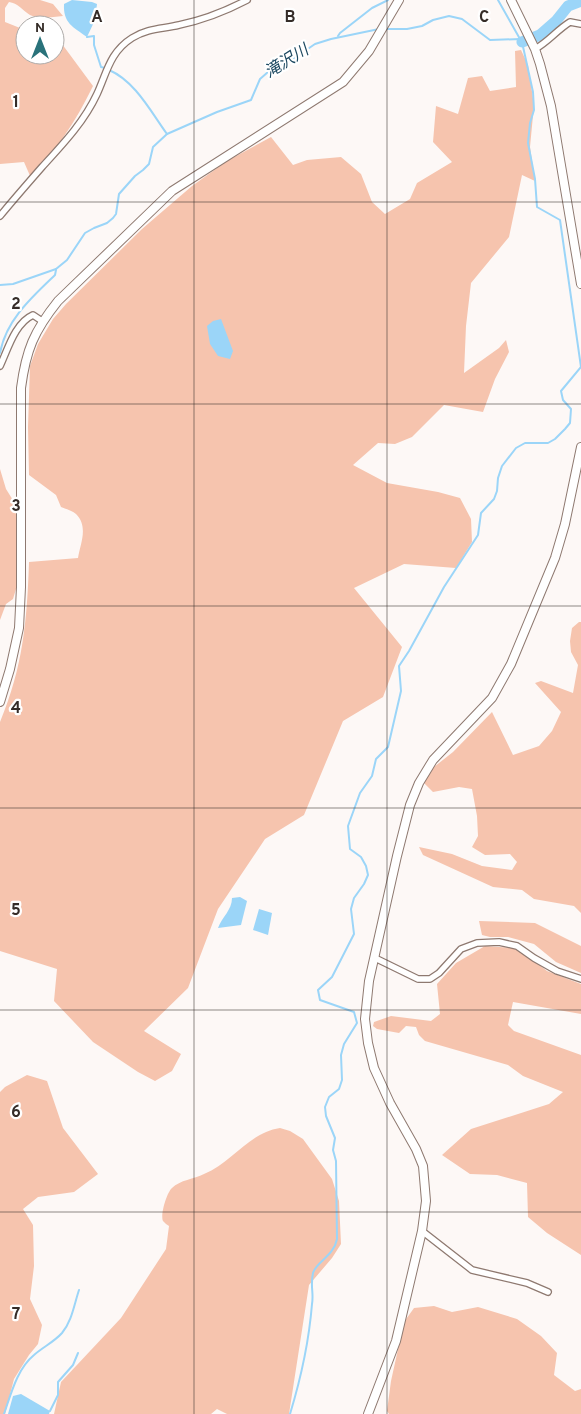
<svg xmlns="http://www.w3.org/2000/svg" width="581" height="1414" font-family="Overpass,'Noto Sans JP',sans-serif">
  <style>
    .green { fill: #f6c4ae }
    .water { fill: #9bd5f8 }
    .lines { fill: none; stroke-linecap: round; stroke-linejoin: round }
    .stream { stroke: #9bd5f8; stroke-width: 2 }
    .river { stroke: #9bd5f8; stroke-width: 11 }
    .street-casing { stroke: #8e7970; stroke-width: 8 }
    .secondary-casing { stroke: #8e7970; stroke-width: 10 }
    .street { stroke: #fff; stroke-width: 5.5 }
    .secondary { stroke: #fff; stroke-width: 8 }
    .grid { fill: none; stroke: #352c28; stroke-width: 1; stroke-opacity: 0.55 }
    .labels { text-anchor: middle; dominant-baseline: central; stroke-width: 4.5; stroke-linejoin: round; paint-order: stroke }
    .water-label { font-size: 16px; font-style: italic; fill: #1c4860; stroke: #fff }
    .grid-label { font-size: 16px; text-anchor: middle; font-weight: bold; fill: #352c28; stroke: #fff; stroke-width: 4.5; stroke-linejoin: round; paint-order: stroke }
  </style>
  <rect width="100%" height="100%" fill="#fdf8f6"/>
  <g class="green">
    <path d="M 0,0 L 40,0 L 53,4 L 63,16 C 53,17 39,20 30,15 C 22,10 18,3 9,2 L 5,8 L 5,22 L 25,30 L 25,55 L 55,55 L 55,41 L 62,44 L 93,86 C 75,123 58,147 31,178 L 24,162 L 0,164 Z"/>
    <path d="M 521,50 L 528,65 L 534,105 L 530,147 L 535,181 L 522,175 L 509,237 L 471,283 L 466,326 L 464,373 L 499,348 L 506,340 L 509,352 L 495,379 L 483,412 L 444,405 L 412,437 L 395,444 L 378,443 L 353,465 L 387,483 L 438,492 L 460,498 L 471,519 L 472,542 L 456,568 L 404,564 L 354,588 L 402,647 L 383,697 L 343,721 L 304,815 L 265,839 L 218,909 L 188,988 L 144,1031 L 181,1054 L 172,1071 L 155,1081 L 138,1072 L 93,1042 L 54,1001 L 57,969 L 0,951 L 0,722 C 23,667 27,621 29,562 L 78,558 C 80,544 89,527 76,514 C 73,511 66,509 61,507 L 56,495 L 29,475 L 28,427 L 30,366 L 38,344 L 53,319 L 66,304 L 142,229 L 192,186 L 227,161 L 271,137 L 293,165 L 307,160 L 341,157 L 361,174 L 372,202 L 385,214 L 410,199 L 417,183 L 452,162 L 433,142 L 436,106 L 458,114 L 468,78 L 482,76 L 490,91 L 516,87 L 515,51 Z"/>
    <polygon points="0,469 6,489 16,505 17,549 16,589 13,599 6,604 0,620"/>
    <polygon points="579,622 581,622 581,913 574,906 534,899 522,890 493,887 423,855 419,847 452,854 482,866 512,870 517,862 510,854 485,855 472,847 478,836 477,816 472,789 459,787 433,792 424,783 434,767 453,752 492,712 513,755 539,746 552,731 561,712 535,683 541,681 573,693 578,665 571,652 570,641 572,628"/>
    <polygon points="479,921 535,923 581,946 581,973 556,962 534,944 508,937 490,937 482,935"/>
    <polygon points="485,946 514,948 529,957 547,971 581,984 581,1014 513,1002 508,1025 514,1031 581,1055 581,1255 547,1233 528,1217 527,1183 497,1175 470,1174 442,1155 471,1129 549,1104 563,1092 523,1076 508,1065 425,1041 419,1035 416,1027 406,1026 399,1033 377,1029 373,1026 374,1022 391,1016 431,1021 440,1014 437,984 456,963"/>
    <polygon points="27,1075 47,1081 63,1128 98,1174 74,1192 38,1197 23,1209 33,1225 34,1266 30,1299 42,1325 38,1344 29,1355 14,1379 5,1414 0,1414 0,1092 5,1087"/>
    <path d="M 280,1128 L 290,1131 L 303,1139 L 332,1179 L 339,1201 L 341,1244 L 332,1258 L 309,1285 L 289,1414 L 227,1414 L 217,1409 L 211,1414 L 54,1414 L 61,1382 L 121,1318 L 166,1249 L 169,1226 C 167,1225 165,1223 163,1221 C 160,1215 167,1192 172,1188 C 180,1180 194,1179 204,1174 C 233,1162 248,1133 280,1128 Z"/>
    <polygon points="434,1306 452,1312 478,1307 517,1319 541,1336 557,1353 554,1375 575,1391 581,1389 581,1414 389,1414 387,1411 391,1381 404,1322 414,1308"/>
  </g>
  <g class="water">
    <path d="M 72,0 L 92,2 L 97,4 L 95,20 L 87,37 C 73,27 63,23 64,4 Z"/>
    <polygon points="221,319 233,351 230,359 218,356 210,344 207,326 213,321"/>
    <path d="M 240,897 L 247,901 L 241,925 L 218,928 C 222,917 232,910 232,898 Z"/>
    <polygon points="259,909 272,913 268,935 253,930"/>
    <polygon points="21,1394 50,1411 49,1414 8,1414 13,1396"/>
  </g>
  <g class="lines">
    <g class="stream">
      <polyline points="498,0 520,39"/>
      <polyline points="338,36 340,33 372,8 388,0"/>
      <polyline points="87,37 94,36 94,45 101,67 105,68"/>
      <path d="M 109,70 C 135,81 151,112 167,134"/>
      <polyline points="0,285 13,284 56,269 67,260 85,233 94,228 107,223 113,218 116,214 119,194 135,176 143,170 149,164 153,147 167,134 217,112 251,100 260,79 268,72 296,57 315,44 331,39 379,29"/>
      <path d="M 0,353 C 6,320 32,297 55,275 L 56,270"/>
      <polyline points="50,1411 58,1395 58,1382 73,1365 78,1353"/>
      <path d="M 4,1414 C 11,1394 17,1369 34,1355 C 43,1347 54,1342 62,1333 C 72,1321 74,1305 79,1290"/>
      <path d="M 290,1414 C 301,1378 309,1341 312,1304 C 314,1292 310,1287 313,1273 C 316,1262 334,1256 337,1239 L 336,1161 L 333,1150 L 335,1138 L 326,1116 L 325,1107 L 329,1097 L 339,1089 L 342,1080 L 341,1055 L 344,1044 L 357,1023 L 354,1012 L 320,1000 L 318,990 L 332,977 L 354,934 L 351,909 L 354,898 L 364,884 L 368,875 L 366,866 L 361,857 L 350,849 L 348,826 L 360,793 L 372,776 L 376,759 L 388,747 L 401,691 L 399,666 L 409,651 L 444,587 L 478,535 L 481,513 L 494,499 L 497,491 L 498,478 L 502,466 L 516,448 L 525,443 L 548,443 L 555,439 L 565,429 L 570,423 L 571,409 L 563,400 L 561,391 L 581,367 L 560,220 L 537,207 L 535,179 L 528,143 L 530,123 L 534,110 L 533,92 L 522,42 L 520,39 L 490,40 L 462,19 L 449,16 L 433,20 L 422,26 L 407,29 L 384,29"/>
    </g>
    <polyline class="river" points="522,42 540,35 556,21 568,6 581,1"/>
    <g class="street-casing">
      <g id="street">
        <path d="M 535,49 C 548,42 557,30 570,22 L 581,24"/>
        <path d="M 0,216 C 14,199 28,183 42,167 C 63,144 84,122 97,94 C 107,72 110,52 132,38 C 148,28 163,29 179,25 C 203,20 226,11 247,0"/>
        <path d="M 0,366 C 8,349 15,323 33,315 L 42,321"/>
        <polyline points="375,958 418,979 430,979 439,973 461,949 477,943 499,942 517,946 534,958 557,971 581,979"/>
        <polyline points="422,1231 472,1270 527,1283 548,1292"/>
      </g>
    </g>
    <g class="secondary-casing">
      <g id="secondary">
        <polyline points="511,0 535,49 540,64 551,106 581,284"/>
        <path d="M 0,702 L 10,669 L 19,628 L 21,587 L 21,388 C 26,350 34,331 58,301 L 172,191 L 343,82 L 369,51 L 399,0"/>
        <polyline points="368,1414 396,1341 422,1231 426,1201 423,1166 416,1149 390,1103 374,1068 368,1043 365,1019 369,981 397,856 410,805 419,783 433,760 492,698 511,664 555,558 565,524 581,447"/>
      </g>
    </g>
    <use href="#street" class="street"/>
    <use href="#secondary" class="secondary"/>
  </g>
  <path class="grid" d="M 194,0 L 194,1414M 387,0 L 387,1414M 0,202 L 581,202M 0,404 L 581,404M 0,606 L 581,606M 0,808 L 581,808M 0,1010 L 581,1010M 0,1212 L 581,1212"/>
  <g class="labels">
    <g class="water-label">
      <text transform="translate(287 62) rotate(-32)">滝沢川</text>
    </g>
  </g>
  <g class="grid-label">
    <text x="97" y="22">A</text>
    <text x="290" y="22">B</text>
    <text x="484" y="22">C</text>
    <text x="16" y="107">1</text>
    <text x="16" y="309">2</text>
    <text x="16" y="511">3</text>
    <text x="16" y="713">4</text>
    <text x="16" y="915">5</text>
    <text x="16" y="1117">6</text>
    <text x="16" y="1319">7</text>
  </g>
  <g transform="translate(40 40)"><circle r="24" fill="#ffffff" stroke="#aeaba9"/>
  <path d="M0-4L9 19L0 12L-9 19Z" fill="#29727a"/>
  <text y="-8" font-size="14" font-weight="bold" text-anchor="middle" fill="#352c28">N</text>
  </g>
</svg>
